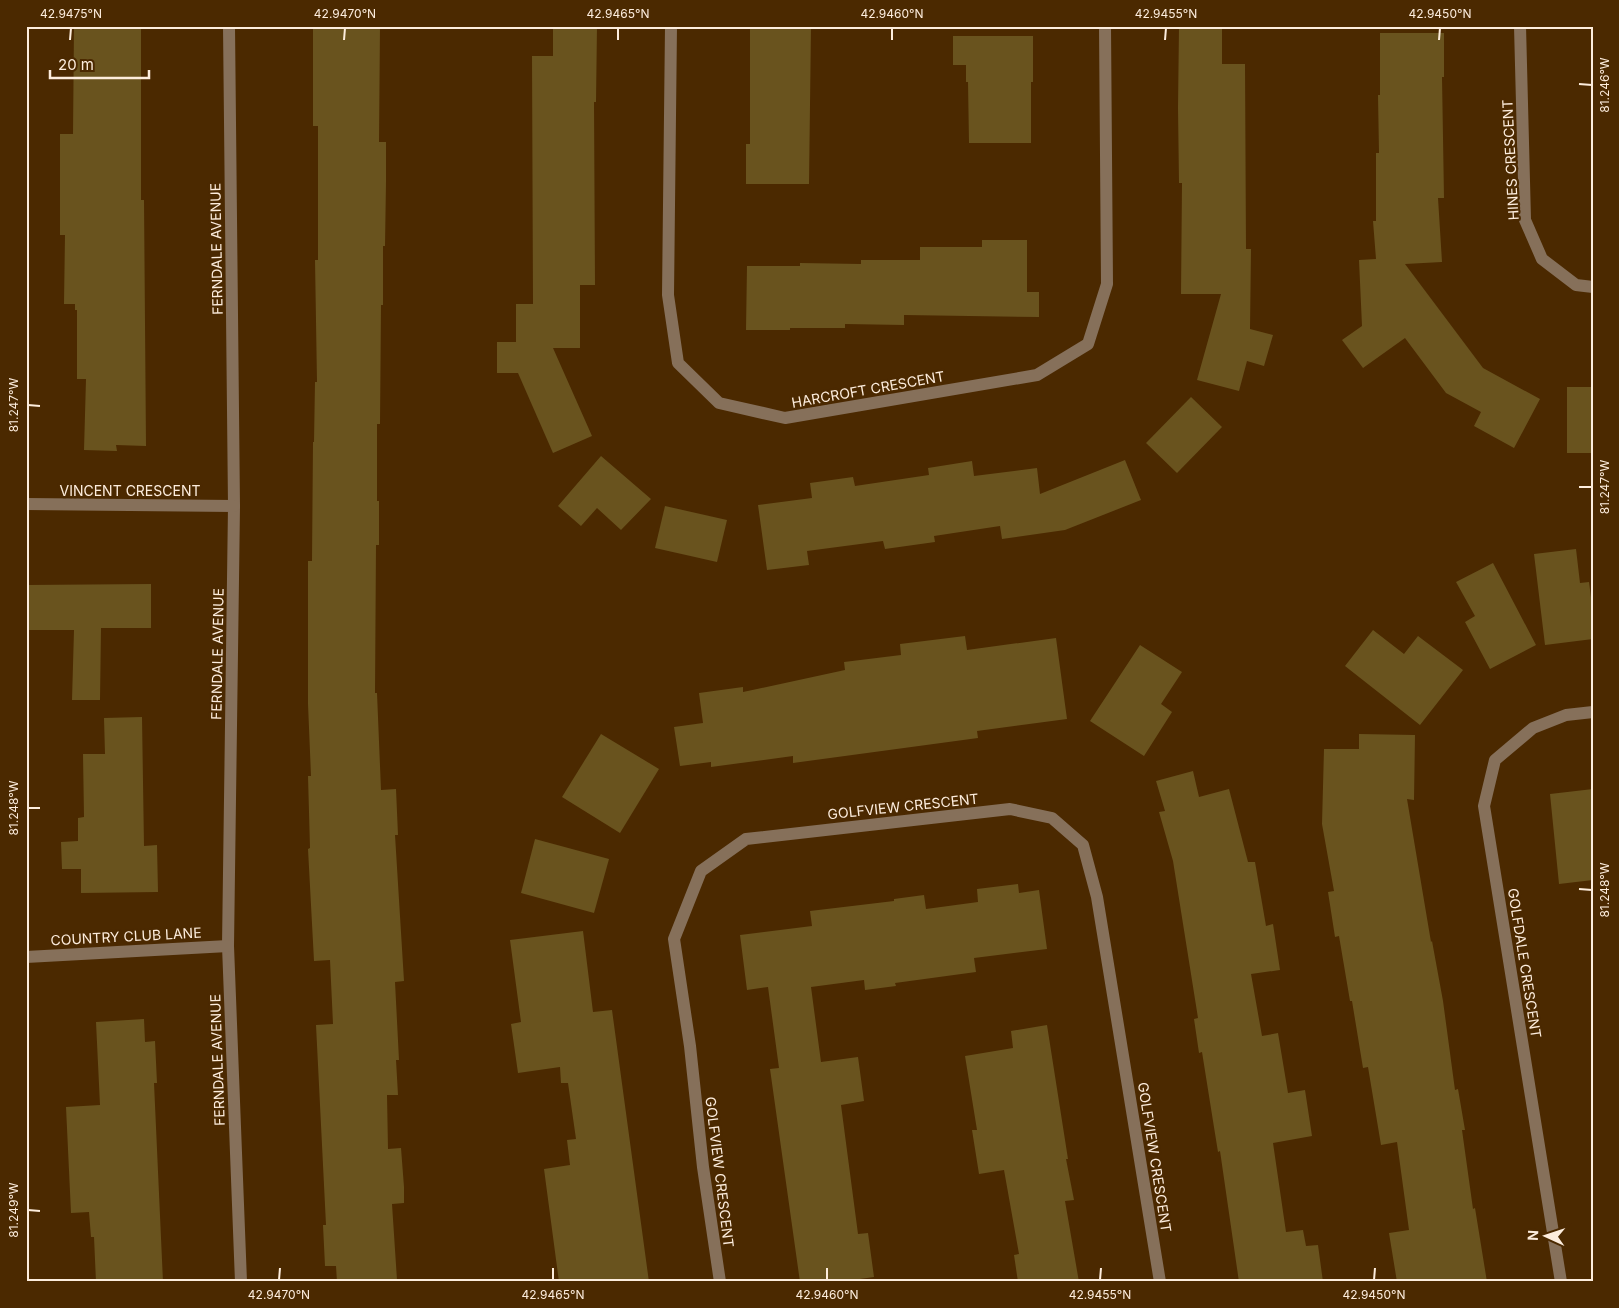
<svg xmlns="http://www.w3.org/2000/svg" width="1619" height="1308" font-family="Inter,sans-serif">
  <style>
    .building { fill: #69531e }
    .lines { fill: none; stroke-linecap: round; stroke-linejoin: round }
    .minor { stroke: #86705a; stroke-width: 12 }
    .ticks { fill: none; stroke: #fdeddd; stroke-width: 2 }
    .labels { text-anchor: middle; dominant-baseline: central; stroke-width: 4.5; stroke-linejoin: round; paint-order: stroke }
    .street-label { font-size: 14px; fill: #fdeddd; stroke: #4b2900 }
    .neatline { fill: none; stroke: #fdeddd; stroke-width: 2 }
    .ticks-label { font-size: 12px; text-anchor: middle; fill: #fdeddd }
  </style>
  <rect width="100%" height="100%" fill="#4b2900"/>
  <g class="building">
    <polygon points="74,26 141,26 141,200 144,200 146,446 116,445 117,451 84,450 86,379 77,379 77,310 75,310 75,304 64,304 65,235 60,235 60,134 73,134"/>
    <polygon points="313,26 380,26 379,142 386,142 386,182 385,246 383,246 383,305 381,305 380,424 377,424 377,501 379,501 379,545 376,545 375,693 377,693 381,790 396,789 398,835 395,835 404,981 395,982 399,1060 396,1060 398,1095 387,1095 388,1149 401,1148 404,1187 404,1203 392,1204 397,1280 337,1282 336,1266 325,1266 323,1225 326,1225 316,1025 333,1024 330,960 314,961 308,849 310,848 308,776 311,776 308,704 308,561 312,561 313,442 314,442 315,382 317,382 315,260 318,260 318,126 313,126"/>
    <polygon points="553,26 597,26 596,102 594,102 595,285 580,285 580,348 553,348 592,436 553,453 518,373 497,373 497,342 516,342 516,304 533,304 532,56 553,56"/>
    <polygon points="750,26 811,26 809,184 746,184 746,144 750,144"/>
    <polygon points="1179,26 1222,26 1222,64 1245,64 1246,249 1251,249 1250,329 1273,335 1264,366 1247,361 1239,391 1197,380 1221,294 1181,294 1182,183 1179,183 1178,108"/>
    <polygon points="1380,33 1444,33 1444,77 1442,77 1444,198 1438,198 1442,262 1405,264 1483,368 1540,399 1514,448 1474,426 1481,412 1446,393 1405,338 1363,368 1342,340 1362,326 1359,260 1376,259 1373,221 1376,221 1376,153 1379,153 1378,95 1380,95"/>
    <polygon points="953,36 1033,36 1033,82 1031,82 1031,143 969,143 968,82 966,82 966,65 953,65"/>
    <polygon points="982,240 1027,240 1027,292 1039,292 1039,317 904,315 904,325 845,324 845,328 790,328 790,330 746,330 747,266 800,266 800,263 861,264 861,260 920,260 920,247 982,247"/>
    <rect x="1567" y="387" width="26" height="66"/>
    <polygon points="1191,397 1222,427 1177,473 1146,443"/>
    <polygon points="601,456 651,499 621,530 597,508 581,526 558,506"/>
    <polygon points="1125,460 1141,500 1065,530 1002,539 1000,526 934,536 935,542 885,549 883,541 807,551 809,565 767,570 758,505 812,498 810,483 853,477 855,486 929,475 928,468 972,461 974,476 1037,468 1040,494"/>
    <polygon points="665,506 727,520 717,562 655,548"/>
    <polygon points="1576,549 1580,583 1589,582 1593,613 1593,639 1545,645 1534,554"/>
    <polygon points="1493,563 1536,645 1490,669 1465,622 1475,616 1456,582"/>
    <polygon points="151,584 151,628 101,628 100,700 72,700 74,630 26,630 26,585"/>
    <polygon points="1373,630 1404,654 1418,636 1463,670 1420,725 1345,666"/>
    <polygon points="965,636 967,650 1056,638 1067,719 977,731 978,738 793,763 793,756 711,767 711,762 680,766 674,727 703,723 699,693 743,687 743,692 845,670 844,662 901,655 900,644"/>
    <polygon points="1140,645 1182,672 1161,704 1172,712 1144,756 1090,721"/>
    <polygon points="142,717 144,846 157,845 158,892 81,893 81,869 62,869 61,842 78,841 78,818 84,817 83,754 105,754 104,718"/>
    <polygon points="601,734 659,769 620,833 562,797"/>
    <polygon points="1359,734 1415,735 1414,800 1407,799 1431,942 1432,941 1443,1001 1455,1090 1458,1089 1465,1130 1462,1130 1473,1209 1475,1208 1487,1282 1397,1282 1389,1233 1409,1230 1397,1142 1381,1145 1368,1067 1363,1068 1352,1001 1350,1001 1339,936 1335,937 1328,892 1334,891 1322,824 1324,749 1359,749"/>
    <polygon points="1193,771 1199,797 1229,789 1248,862 1255,862 1266,926 1273,924 1280,970 1251,974 1262,1036 1278,1033 1288,1093 1305,1090 1312,1136 1273,1143 1286,1232 1303,1230 1306,1246 1318,1245 1323,1282 1239,1282 1220,1151 1218,1152 1213,1121 1202,1052 1199,1053 1194,1019 1198,1018 1173,861 1159,812 1165,811 1156,781"/>
    <polygon points="1593,789 1593,880 1559,884 1550,794"/>
    <polygon points="535,839 609,859 594,913 521,893"/>
    <polygon points="1018,884 1019,893 1039,890 1047,949 974,958 976,972 895,983 896,986 865,990 864,980 811,987 821,1062 858,1057 864,1101 841,1105 858,1234 868,1233 874,1277 839,1282 800,1282 770,1069 779,1068 768,987 747,990 740,935 812,926 810,911 894,901 894,899 924,895 926,909 978,902 977,889"/>
    <polygon points="583,931 593,1012 612,1010 649,1282 559,1282 544,1169 570,1165 567,1140 576,1139 568,1083 561,1083 560,1067 518,1073 511,1024 521,1022 510,940"/>
    <polygon points="144,1019 145,1042 155,1041 157,1083 154,1083 163,1282 96,1282 94,1237 91,1237 89,1212 71,1213 66,1107 100,1105 96,1022"/>
    <polygon points="1047,1025 1068,1159 1066,1159 1074,1200 1065,1201 1079,1282 1018,1282 1014,1255 1019,1254 1004,1170 979,1174 972,1130 977,1130 965,1056 1013,1048 1011,1031"/>
  </g>
  <g class="lines">
    <g class="minor">
      <polyline points="229,26 234,506 228,946 241,1282"/>
      <polyline points="671,26 668,295 678,363 719,403 785,418 1037,375 1088,344 1107,284 1105,26"/>
      <polyline points="1520,26 1525,220 1542,259 1576,285 1593,287"/>
      <polyline points="26,504 234,506"/>
      <polyline points="26,957 228,946"/>
      <polyline points="720,1282 703,1167 690,1046 674,939 701,871 746,839 1010,809 1052,818 1083,845 1097,897 1160,1282"/>
      <polyline points="1561,1282 1484,806 1495,760 1533,728 1566,715 1593,712"/>
    </g>
  </g>
  <path class="ticks" d="M 70,40 L 71,28M 344,40 L 345,28M 618,40 L 618,28M 892,40 L 892,28M 1165,40 L 1166,28M 1439,40 L 1440,28M 1579,84 L 1592,85M 28,405 L 40,406M 1579,487 L 1592,487M 28,808 L 40,808M 1579,889 L 1592,890M 28,1210 L 40,1211M 279,1280 L 280,1268M 553,1280 L 553,1268M 827,1280 L 827,1268M 1100,1280 L 1101,1268M 1374,1280 L 1375,1268"/>
  <g class="labels">
    <g class="street-label">
      <text transform="translate(1510 160) rotate(-93)">HINES CRESCENT</text>
      <text transform="translate(216 249) rotate(-91)">FERNDALE AVENUE</text>
      <text transform="translate(868 389) rotate(-10)">HARCROFT CRESCENT</text>
      <text x="130" y="490">VINCENT CRESCENT</text>
      <text transform="translate(217 654) rotate(-89)">FERNDALE AVENUE</text>
      <text transform="translate(903 806) rotate(-6)">GOLFVIEW CRESCENT</text>
      <text transform="translate(126 936) rotate(-3)">COUNTRY CLUB LANE</text>
      <text transform="translate(1525 963) rotate(81)">GOLFDALE CRESCENT</text>
      <text transform="translate(217 1060) rotate(-92)">FERNDALE AVENUE</text>
      <text transform="translate(1155 1157) rotate(81)">GOLFVIEW CRESCENT</text>
      <text transform="translate(720 1172) rotate(83)">GOLFVIEW CRESCENT</text>
    </g>
  </g>
  <rect width="1619" height="1308" fill="none" stroke="#4b2900" stroke-width="55"/>
  <g transform="translate(1546 1236) rotate(273)" stroke="#4b2900" stroke-width="4" paint-order="stroke">
  <path d="M0-4L9 19L0 12L-9 19Z" fill="#fdeddd"/>
  <text y="-8" font-size="14" font-weight="bold" text-anchor="middle" fill="#fdeddd">N</text>
  </g>
  <path d="M50 70v8h99v-8" fill="none" stroke="#fdeddd" stroke-width="2.5"/>
  <text x="58" y="70" font-size="15" fill="#fdeddd" stroke="#4b2900" stroke-width="4" paint-order="stroke">20 m</text>
  <rect x="28" y="28" width="1564" height="1252" class="neatline"/>
  <g class="ticks-label">
    <text x="71" y="18">42.9475°N</text>
    <text x="345" y="18">42.9470°N</text>
    <text x="618" y="18">42.9465°N</text>
    <text x="892" y="18">42.9460°N</text>
    <text x="1166" y="18">42.9455°N</text>
    <text x="1440" y="18">42.9450°N</text>
    <text transform="translate(1605 85) rotate(-90)" y="4">81.246°W</text>
    <text transform="translate(14 405) rotate(-90)" y="4">81.247°W</text>
    <text transform="translate(1605 487) rotate(-90)" y="4">81.247°W</text>
    <text transform="translate(14 808) rotate(-90)" y="4">81.248°W</text>
    <text transform="translate(1605 890) rotate(-90)" y="4">81.248°W</text>
    <text transform="translate(14 1210) rotate(-90)" y="4">81.249°W</text>
    <text x="279" y="1299">42.9470°N</text>
    <text x="553" y="1299">42.9465°N</text>
    <text x="827" y="1299">42.9460°N</text>
    <text x="1100" y="1299">42.9455°N</text>
    <text x="1374" y="1299">42.9450°N</text>
  </g>
</svg>
